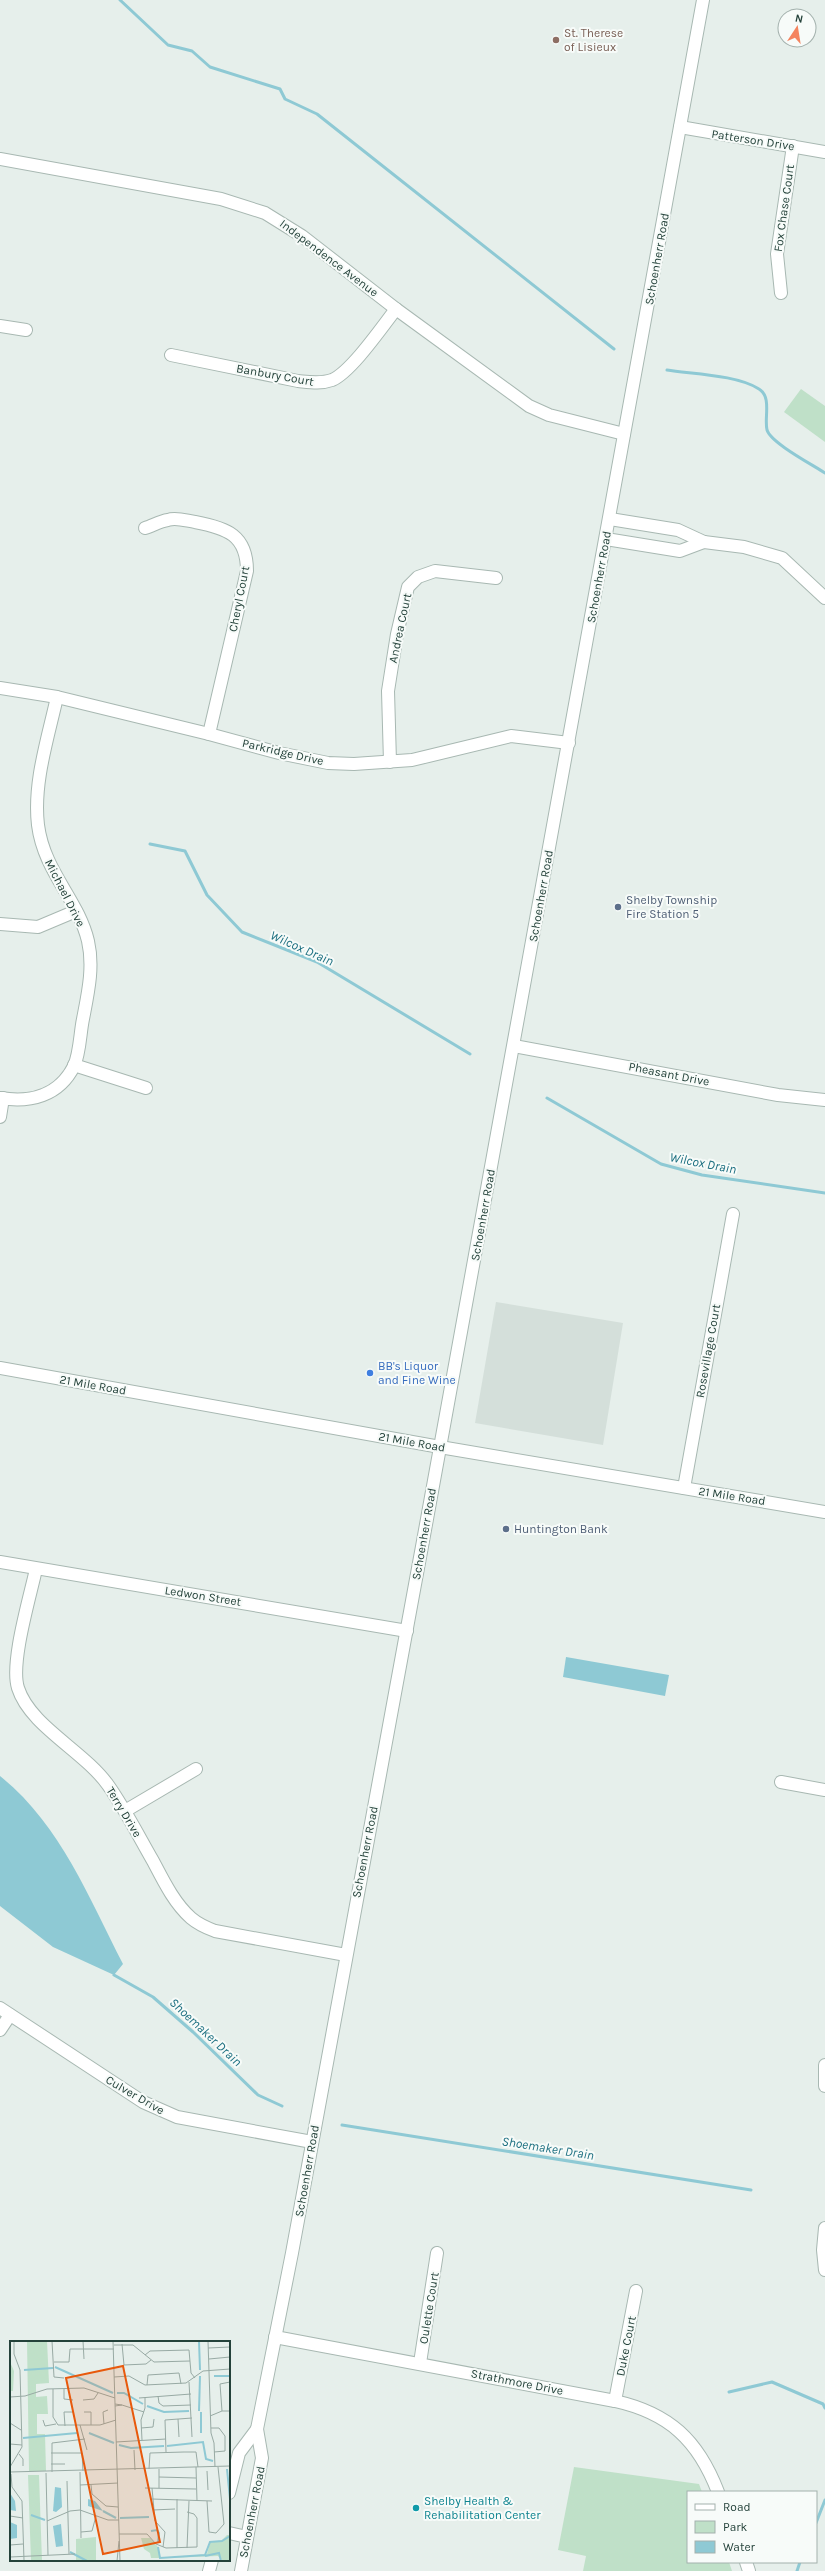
<svg xmlns="http://www.w3.org/2000/svg" width="825" height="2571" font-family="Karla,sans-serif">
  <style>
    .built { fill: #d4dfda }
    .green { fill: #bfe0c8 }
    .water { fill: #8ec9d4 }
    .lines { fill: none; stroke-linecap: round; stroke-linejoin: round }
    .stream { stroke: #8ec9d4; stroke-width: 3 }
    .minor-casing { stroke: #a8b8b2; stroke-width: 14 }
    .minor { stroke: #fff; stroke-width: 12 }
    .education-dot { fill: #8d6e63; stroke: #f7fbf9; stroke-width: 1.5 }
    .service-dot { fill: #5c6f8a; stroke: #f7fbf9; stroke-width: 1.5 }
    .shop-dot { fill: #3f7fe0; stroke: #f7fbf9; stroke-width: 1.5 }
    .culture-dot { fill: #0f9aa8; stroke: #f7fbf9; stroke-width: 1.5 }
    .labels { text-anchor: middle; dominant-baseline: central; stroke-width: 4; stroke-linejoin: round; paint-order: stroke }
    .education-label { font-size: 12px; fill: #785e54; stroke: #f7fbf9; text-anchor: start }
    .street-label { font-size: 12px; fill: #24423a; stroke: #f7fbf9 }
    .service-label { font-size: 12px; fill: #4e5e75; stroke: #f7fbf9; text-anchor: start }
    .shop-label { font-size: 12px; fill: #366cbe; stroke: #f7fbf9; text-anchor: start }
    .culture-label { font-size: 12px; fill: #0d838f; stroke: #f7fbf9; text-anchor: start }
    .water-label { font-size: 13px; font-style: italic; fill: #1c6f80; stroke: #f7fbf9 }
    .inset-river { fill: none; stroke: #8ec9d4; stroke-width: 2 }
    .inset-road { fill: none; stroke: #98aaa4; stroke-width: 1 }
    .view { fill: #e8590c; fill-opacity: 0.15; stroke: #e8590c; stroke-width: 2 }
    .inset-edge { fill: none; stroke: #24423a; stroke-width: 2 }
  </style>
  <rect width="100%" height="100%" fill="#e6efeb"/>
  <polygon class="built" points="496,1302 623,1323 603,1445 475,1423"/>
  <g class="green">
    <polygon points="801,389 825,406 825,442 784,412"/>
    <polygon points="574,2467 699,2484 702,2492 688,2492 688,2562 729,2562 732,2571 583,2571 586,2556 558,2550"/>
  </g>
  <g class="water">
    <polygon points="566,1657 669,1675 665,1696 563,1677"/>
    <path d="M 0,1776 C 60,1824 89,1898 123,1964 L 114,1975 L 53,1947 L 0,1906 Z"/>
  </g>
  <g class="lines">
    <g class="stream">
      <polyline points="120,0 168,45 192,51 210,67 280,89 285,99 317,114 614,349"/>
      <path d="M 667,370 C 692,374 738,375 759,389 C 772,397 764,418 767,430 C 771,443 813,465 825,473"/>
      <polyline points="150,844 185,851 207,895 242,932 317,962 470,1054"/>
      <polyline points="547,1098 661,1164 702,1175 825,1193"/>
      <polyline points="114,1975 153,1997 193,2032 258,2095 282,2106"/>
      <polyline points="342,2125 751,2190"/>
      <polyline points="729,2392 772,2382 823,2404 825,2408"/>
      <polyline points="816,2523 825,2500"/>
      <polyline points="797,2571 800,2562"/>
    </g>
    <g class="minor-casing">
      <g id="minor">
        <polyline points="680,127 825,152"/>
        <polyline points="0,159 221,199 265,213 302,236 396,309 529,406 549,415 624,434"/>
        <polyline points="781,293 777,254 793,146"/>
        <polyline points="0,326 26,330"/>
        <path d="M 171,355 L 298,381 C 309,382 321,384 332,380 C 351,372 382,327 396,309"/>
        <path d="M 145,528 C 152,526 160,521 168,520 C 176,517 187,521 195,522 C 227,528 247,535 247,571 L 209,734"/>
        <polyline points="606,539 680,551 704,542 678,530 610,519"/>
        <polyline points="704,542 744,547 782,558 825,598"/>
        <polyline points="0,688 57,697 209,734 279,753 328,763 354,764 412,760 511,736 569,743"/>
        <polyline points="390,762 388,691 397,634 408,587 418,577 435,571 496,578"/>
        <polyline points="0,924 38,927 76,911"/>
        <polyline points="514,1046 778,1095 825,1100"/>
        <polyline points="74,1065 146,1088"/>
        <path d="M 0,1098 C 30,1103 59,1096 74,1066 C 80,1053 80,1033 83,1019 C 88,993 94,967 88,941 C 78,899 44,872 38,825 C 33,783 48,738 57,697"/>
        <polyline points="0,1117 3,1098"/>
        <polyline points="0,1368 440,1447 825,1512"/>
        <polyline points="684,1488 733,1214"/>
        <polyline points="0,1562 407,1631"/>
        <path d="M 36,1569 C 30,1597 10,1663 18,1688 C 30,1726 84,1751 108,1785 C 125,1809 138,1835 153,1861 C 163,1880 174,1903 191,1918 C 198,1924 207,1928 215,1931 L 346,1955"/>
        <polyline points="781,1782 825,1790"/>
        <polyline points="125,1811 196,1769"/>
        <polyline points="0,2008 143,2102 177,2117 312,2142"/>
        <polyline points="0,2030 10,2015"/>
        <polyline points="825,2065 825,2086"/>
        <polyline points="825,2228 823,2250 825,2270"/>
        <path d="M 275,2337 L 615,2401 C 669,2413 698,2440 718,2492"/>
        <polyline points="420,2363 437,2253"/>
        <polyline points="615,2401 636,2291"/>
        <polyline points="229,2493 239,2453 257,2429"/>
        <polyline points="229,2533 247,2537"/>
        <polyline points="746,2562 749,2571"/>
        <polyline points="209,2571 212,2560"/>
        <polyline points="241,2571 262,2458 257,2429 292,2253 423,1541 703,0"/>
      </g>
    </g>
    <use href="#minor" class="minor"/>
  </g>
  <circle class="education-dot" cx="556" cy="40" r="4"/>
  <g class="service-dot">
    <circle cx="618" cy="907" r="4"/>
    <circle cx="506" cy="1529" r="4"/>
  </g>
  <circle class="shop-dot" cx="370" cy="1373" r="4"/>
  <circle class="culture-dot" cx="416" cy="2508" r="4"/>
  <g class="labels">
    <g class="education-label">
      <text x="564" y="33">St. Therese<tspan x="564" dy="14">of Lisieux</tspan></text>
    </g>
    <g class="street-label">
      <text transform="translate(753 140) rotate(9)">Patterson Drive</text>
      <text transform="translate(784 208) rotate(-82)">Fox Chase Court</text>
      <text transform="translate(329 258) rotate(37)">Independence Avenue</text>
      <text transform="translate(657 259) rotate(-80)">Schoenherr Road</text>
      <text transform="translate(275 375) rotate(10)">Banbury Court</text>
      <text transform="translate(599 577) rotate(-80)">Schoenherr Road</text>
      <text transform="translate(239 599) rotate(-79)">Cheryl Court</text>
      <text transform="translate(400 628) rotate(-78)">Andrea Court</text>
      <text transform="translate(283 752) rotate(13)">Parkridge Drive</text>
      <text transform="translate(65 893) rotate(63)">Michael Drive</text>
      <text transform="translate(541 896) rotate(-80)">Schoenherr Road</text>
      <text transform="translate(669 1074) rotate(11)">Pheasant Drive</text>
      <text transform="translate(483 1215) rotate(-80)">Schoenherr Road</text>
      <text transform="translate(708 1351) rotate(-80)">Rosevillage Court</text>
      <text transform="translate(93 1385) rotate(10)">21 Mile Road</text>
      <text transform="translate(412 1442) rotate(10)">21 Mile Road</text>
      <text transform="translate(732 1496) rotate(9)">21 Mile Road</text>
      <text transform="translate(424 1534) rotate(-80)">Schoenherr Road</text>
      <text transform="translate(203 1596) rotate(9)">Ledwon Street</text>
      <text transform="translate(124 1812) rotate(59)">Terry Drive</text>
      <text transform="translate(365 1852) rotate(-79)">Schoenherr Road</text>
      <text transform="translate(135 2095) rotate(30)">Culver Drive</text>
      <text transform="translate(307 2171) rotate(-80)">Schoenherr Road</text>
      <text transform="translate(429 2308) rotate(-81)">Oulette Court</text>
      <text transform="translate(626 2346) rotate(-79)">Duke Court</text>
      <text transform="translate(517 2382) rotate(11)">Strathmore Drive</text>
      <text transform="translate(252 2512) rotate(-79)">Schoenherr Road</text>
    </g>
    <g class="service-label">
      <text x="626" y="900">Shelby Township<tspan x="626" dy="14">Fire Station 5</tspan></text>
      <text x="514" y="1529">Huntington Bank</text>
    </g>
    <g class="shop-label">
      <text x="378" y="1366">BB's Liquor<tspan x="378" dy="14">and Fine Wine</tspan></text>
    </g>
    <g class="culture-label">
      <text x="424" y="2501">Shelby Health &amp;<tspan x="424" dy="14">Rehabilitation Center</tspan></text>
    </g>
    <g class="water-label">
      <text transform="translate(302 948) rotate(24)">Wilcox Drain</text>
      <text transform="translate(703 1163) rotate(11)">Wilcox Drain</text>
      <text transform="translate(206 2032) rotate(43)">Shoemaker Drain</text>
      <text transform="translate(548 2148) rotate(9)">Shoemaker Drain</text>
    </g>
  </g>
  <g transform="translate(10 2341)">
    <rect width="220" height="220" fill="#e6efeb"/>
    <path d="M 17,0 L 37,0 L 39,42 L 26,43 L 26,56 L 37,55 L 38,73 L 27,73 L 27,93 L 35,93 L 36,130 L 19,130 ZM 0,21 L 4,30 L 3,50 L 0,50 ZM 18,134 L 29,134 L 32,220 L 21,220 ZM 217,194 L 220,194 L 220,220 L 213,220 L 208,215 L 158,217 L 197,213 L 200,202 L 212,199 ZM 86,196 L 86,219 L 50,220 L 66,219 L 66,198 ZM 131,197 L 140,197 L 148,206 L 150,217 L 141,217 L 140,212 L 134,208 Z" fill="#bfe0c8"/>
    <path d="M 45,146 L 51,147 L 52,166 L 46,171 L 43,170 ZM 0,152 L 5,160 L 6,170 L 0,169 ZM 78,158 L 85,160 L 93,170 L 78,165 ZM 0,181 L 7,184 L 7,197 L 0,198 ZM 51,183 L 53,205 L 46,206 L 43,185 Z" fill="#8ec9d4"/>
    <path class="inset-river" d="M 189,0 L 190,29M 45,26 L 103,52M 14,29 L 43,27M 204,35 L 220,35M 107,52 L 114,52 L 133,63M 137,65 L 154,71 L 179,70M 189,70 L 190,35M 191,71 L 191,92M 79,92 L 104,102M 13,97 L 67,92M 109,104 L 121,107 L 154,105M 157,105 L 193,101 L 196,118 L 203,120M 217,128 L 220,158M 93,170 L 106,177M 21,174 L 35,179M 110,177 L 139,176M 141,190 L 147,189 L 149,192 L 148,202M 148,206 L 150,217 L 195,214 L 200,201 L 212,200 L 220,195M 60,211 L 77,220M 195,215 L 209,212 L 211,220"/>
    <path class="inset-road" d="M 42,0 L 44,36 L 54,37M 73,0 L 74,18M 103,0 L 110,220M 198,0 L 201,92 L 204,102 L 205,126M 112,3 L 114,24 L 136,23 L 141,19M 104,4 L 123,4 L 144,21 L 180,20M 198,7 L 220,6M 135,14 L 140,10 L 179,9 L 181,32 L 185,37M 199,18 L 220,16M 44,21 L 59,21 L 60,8 L 104,8M 104,36 L 119,35 L 135,44 L 176,42 L 193,30 L 220,28M 179,41 L 182,96M 137,44 L 138,34 L 169,32 L 171,43M 43,48 L 43,76 L 48,84 L 90,84 L 106,79M 54,48 L 54,58 L 63,59M 148,55 L 149,62 L 153,65 L 181,64M 0,56 L 15,55 L 37,48 L 74,47 L 105,57M 129,57 L 181,53M 73,59 L 84,58 L 88,52M 105,63 L 112,64 L 105,65M 112,64 L 134,71M 212,70 L 210,43 L 220,41M 74,71 L 81,71 L 81,84M 200,75 L 212,70 L 220,70M 168,78 L 169,96M 33,79 L 35,85 L 46,83M 0,82 L 11,89M 94,83 L 93,71 L 98,69M 70,84 L 77,109M 55,85 L 54,71 L 63,71M 131,87 L 143,86 L 144,78M 201,87 L 209,87 L 215,95 L 215,110 L 204,111M 132,99 L 131,79 L 135,67 L 135,56M 106,101 L 156,98M 0,103 L 12,104M 124,109 L 125,129M 156,111 L 155,79 L 182,77M 41,112 L 72,112M 72,112 L 73,130M 9,113 L 13,118 L 13,125M 41,123 L 55,123M 0,126 L 12,106 L 10,29 L 4,13 L 4,0M 186,126 L 187,160M 139,128 L 140,112 L 174,111 L 186,111 L 188,126M 149,128 L 149,147M 197,130 L 198,149M 0,131 L 220,125M 42,131 L 42,102 L 75,98M 70,131 L 71,197M 36,132 L 38,214M 1,133 L 2,146 L 12,160 L 14,219M 149,136 L 186,137M 57,140 L 59,213M 70,144 L 108,142M 81,144 L 82,153 L 96,165 L 108,166M 135,147 L 186,148M 142,147 L 145,180 L 155,191 L 153,206M 142,158 L 202,160M 197,160 L 199,191 L 206,192 L 214,183 L 208,126M 143,169 L 165,168M 0,175 L 13,177M 37,180 L 60,170 L 70,169 L 98,179 L 109,179M 71,191 L 82,190 L 86,175M 109,193 L 137,193 L 146,203 L 156,207 L 187,206 L 187,177 L 184,173 L 177,171M 0,204 L 13,203M 167,207 L 167,158M 177,207 L 179,160M 0,216 L 65,213M 107,220 L 109,200"/>
    <path class="view" d="M 113,25 L 150,201 L 93,213 L 56,37 Z"/>
    <rect width="220" height="220" class="inset-edge"/>
  </g>
  <rect x="687" y="2491" width="130" height="72" fill="#f7fbf9" stroke="#a3b1ad"/>
  <rect x="695" y="2504" width="20" height="6" fill="#ffffff" stroke="#a3b1ad"/>
  <text x="723" y="2511" font-size="12" fill="#24423a">Road</text>
  <rect x="695" y="2521" width="20" height="12" fill="#bfe0c8" stroke="#a3b1ad"/>
  <text x="723" y="2531" font-size="12" fill="#24423a">Park</text>
  <rect x="695" y="2541" width="20" height="12" fill="#8ec9d4" stroke="#a3b1ad"/>
  <text x="723" y="2551" font-size="12" fill="#24423a">Water</text>
  <g transform="translate(797 28) rotate(12)"><circle r="19" fill="#f7fbf9" stroke="#a3b1ad"/>
  <path d="M0-3L7 15L0 10L-7 15Z" fill="#f4845f"/>
  <text y="-6" font-size="11" font-weight="bold" text-anchor="middle" fill="#24423a">N</text>
  </g>
</svg>
